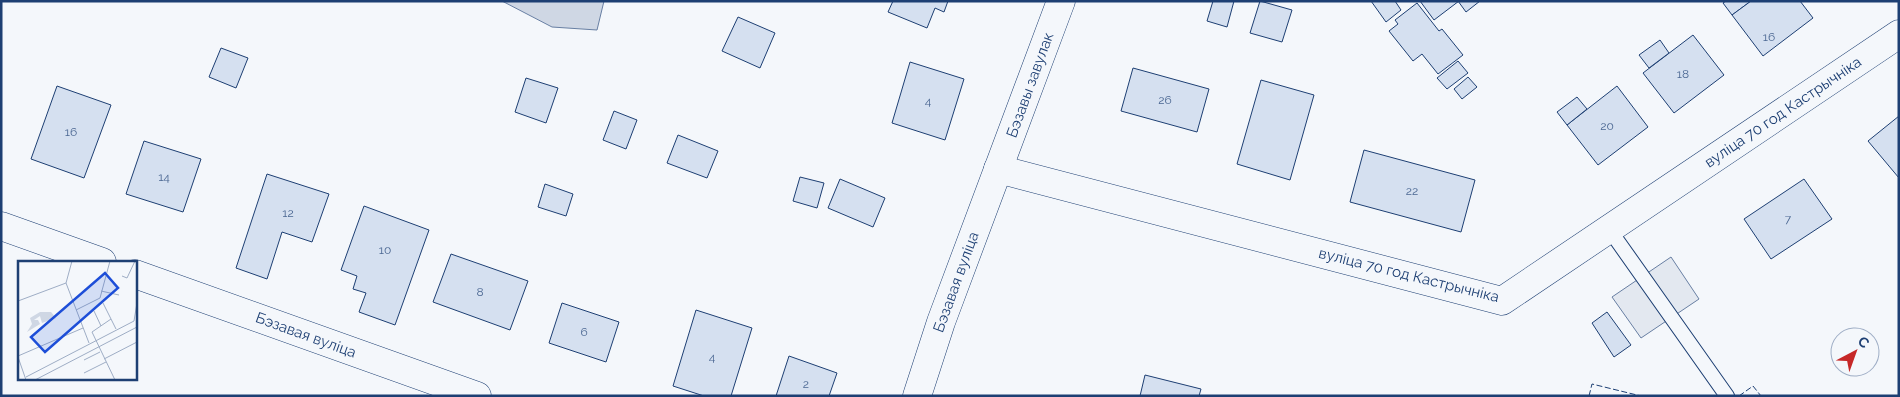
<svg xmlns="http://www.w3.org/2000/svg" width="1900" height="397" font-family="Raleway,sans-serif">
  <style>
    .parking { fill: #e3e8f0; stroke: #687fa3 }
    .water { fill: #cfd7e4; stroke: #687fa3 }
    .building { fill: #d5e0f0; stroke: #1d3f73 }
    .lines { fill: none; stroke-linecap: round; stroke-linejoin: round }
    .lane-casing { stroke: #1d3f73; stroke-width: 16 }
    .street-casing { stroke: #1d3f73; stroke-width: 29 }
    .lane { stroke: #f4f7fb; stroke-width: 14 }
    .street { stroke: #f4f7fb; stroke-width: 28 }
    .fence { stroke: #1d3f73; stroke-width: 1; stroke-dasharray: 6 2.5; stroke-linecap: butt }
    .labels { text-anchor: middle; dominant-baseline: central; stroke-width: 4; stroke-linejoin: round; paint-order: stroke }
    .number-label { font-size: 12px; fill: #4b6792 }
    .street-label { font-size: 15px; fill: #1d3f73; stroke: #f4f7fb }
    .inset-road { fill: none; stroke: #9eadc5; stroke-width: 1 }
    .view { fill: #1d4ed8; fill-opacity: 0.15; stroke: #1d4ed8; stroke-width: 2.5 }
    .inset-edge { fill: none; stroke: #1d3f73; stroke-width: 2.5 }
  </style>
  <rect width="100%" height="100%" fill="#f4f7fb"/>
  <polygon class="parking" points="1671,257 1699,299 1641,338 1612,297"/>
  <polygon class="water" points="502,1 604,1 597,30 552,27"/>
  <g class="building">
    <polygon points="893,1 948,1 944,12 935,8 927,28 888,12"/>
    <polygon points="1213,1 1234,1 1227,27 1207,21"/>
    <polygon points="1260,1 1292,10 1282,42 1250,33"/>
    <polygon points="1371,1 1395,1 1401,10 1386,22"/>
    <polygon points="1420,1 1459,1 1434,20"/>
    <polygon points="1458,1 1480,1 1466,12"/>
    <polygon points="1726,1 1751,1 1732,15 1723,3"/>
    <polygon points="1751,1 1800,1 1813,18 1763,56 1732,15"/>
    <polygon points="1417,3 1439,31 1442,29 1463,55 1438,74 1422,54 1413,61 1389,31 1398,24 1395,20"/>
    <polygon points="738,17 775,33 760,68 722,51"/>
    <polygon points="1693,35 1724,75 1674,113 1643,73"/>
    <polygon points="1660,40 1669,53 1649,68 1639,55"/>
    <polygon points="221,48 248,58 236,88 209,77"/>
    <polygon points="1458,61 1468,73 1447,89 1437,78"/>
    <polygon points="910,62 964,79 945,140 892,123"/>
    <polygon points="1133,68 1209,89 1197,132 1121,111"/>
    <polygon points="1468,77 1477,87 1462,99 1454,89"/>
    <polygon points="526,78 558,88 546,123 515,112"/>
    <polygon points="1261,80 1314,95 1290,180 1237,164"/>
    <polygon points="57,86 111,105 84,178 31,159"/>
    <polygon points="1617,86 1648,127 1598,165 1567,125"/>
    <polygon points="1577,97 1587,109 1567,125 1557,112"/>
    <polygon points="614,111 637,120 626,149 603,140"/>
    <polygon points="1899,116 1899,178 1868,141"/>
    <polygon points="678,135 718,151 707,178 667,163"/>
    <polygon points="144,141 201,159 183,212 126,194"/>
    <polygon points="1364,150 1475,180 1461,232 1350,202"/>
    <polygon points="267,174 329,194 312,242 282,232 267,279 236,268"/>
    <polygon points="800,177 824,183 817,208 793,201"/>
    <polygon points="840,179 885,198 873,227 828,208"/>
    <polygon points="1804,179 1832,219 1771,259 1744,219"/>
    <polygon points="545,184 573,194 566,216 538,207"/>
    <polygon points="364,206 429,230 395,325 359,312 366,293 353,289 357,276 341,270"/>
    <polygon points="451,254 528,281 510,330 433,302"/>
    <polygon points="562,303 619,322 606,362 549,343"/>
    <polygon points="696,310 752,328 731,396 704,396 673,386"/>
    <polygon points="1607,312 1631,345 1614,357 1592,323"/>
    <polygon points="789,356 837,373 829,396 776,396"/>
    <polygon points="1145,375 1201,389 1199,396 1140,396"/>
  </g>
  <g class="lines">
    <g class="lane-casing">
      <polyline id="lane" points="1609,229 1727,396"/>
    </g>
    <g class="street-casing">
      <g id="street">
        <polyline points="998,169 1502,301 1899,34"/>
        <polyline points="1,226 102,262"/>
        <polyline points="135,274 477,396"/>
        <polyline points="917,396 941,322 1061,1"/>
      </g>
    </g>
    <use href="#lane" class="lane"/>
    <use href="#street" class="street"/>
    <g class="fence">
      <polyline points="1589,396 1592,384 1641,396"/>
      <polyline points="1739,396 1753,386 1761,396"/>
    </g>
  </g>
  <g class="labels">
    <g class="number-label">
      <text x="1769" y="37">16</text>
      <text x="1683" y="74">18</text>
      <text x="1165" y="100">26</text>
      <text x="928" y="101">4</text>
      <text x="1607" y="126">20</text>
      <text x="71" y="132">16</text>
      <text x="164" y="177">14</text>
      <text x="1412" y="191">22</text>
      <text x="288" y="213">12</text>
      <text x="1788" y="219">7</text>
      <text x="385" y="250">10</text>
      <text x="480" y="292">8</text>
      <text x="584" y="332">6</text>
      <text x="712" y="357">4</text>
      <text x="806" y="384">2</text>
    </g>
    <g class="street-label">
      <text transform="translate(1030 85) rotate(-70)">Бэзавы завулак</text>
      <text transform="translate(1783 112) rotate(-34)">вуліца 70 год Кастрычніка</text>
      <text transform="translate(1409 275) rotate(14)">вуліца 70 год Кастрычніка</text>
      <text transform="translate(956 282) rotate(-70)">Бэзавая вуліца</text>
      <text transform="translate(306 335) rotate(20)">Бэзавая вуліца</text>
    </g>
  </g>
  <g transform="translate(18 261)">
    <rect width="119" height="119" fill="#f4f7fb"/>
    <path d="M 22,51 L 33,51 L 38,57 L 24,62 L 22,55 L 16,59 L 20,59 L 22,63 L 9,71 L 14,63 L 12,57 Z" fill="#cfd7e4"/>
    <path class="inset-road" d="M 104,15 L 109,17 L 117,0M 48,22 L 71,82M 83,30 L 101,34M 0,40 L 48,22 L 54,0M 85,42 L 98,68M 58,49 L 82,37 L 92,0M 76,50 L 83,65M 93,58 L 74,71 L 97,119M 0,95 L 65,67M 0,96 L 8,119M 86,98 L 119,81M 66,99 L 82,91M 66,112 L 88,101M 8,116 L 116,60 L 119,42M 17,119 L 119,66"/>
    <path class="view" d="M 87,12 L 100,27 L 27,91 L 13,76 Z"/>
    <rect width="119" height="119" class="inset-edge"/>
  </g>
  <rect width="1900" height="397" fill="none" stroke="#1d3f73" stroke-width="5"/>
  <g transform="translate(1855 352) rotate(41)"><circle r="24" fill="#f4f7fb" stroke="#9eadc5"/>
  <path d="M0-4L9 19L0 12L-9 19Z" fill="#c62828"/>
  <text y="-8" font-size="14" font-weight="bold" text-anchor="middle" fill="#1d3f73">С</text>
  </g>
</svg>
